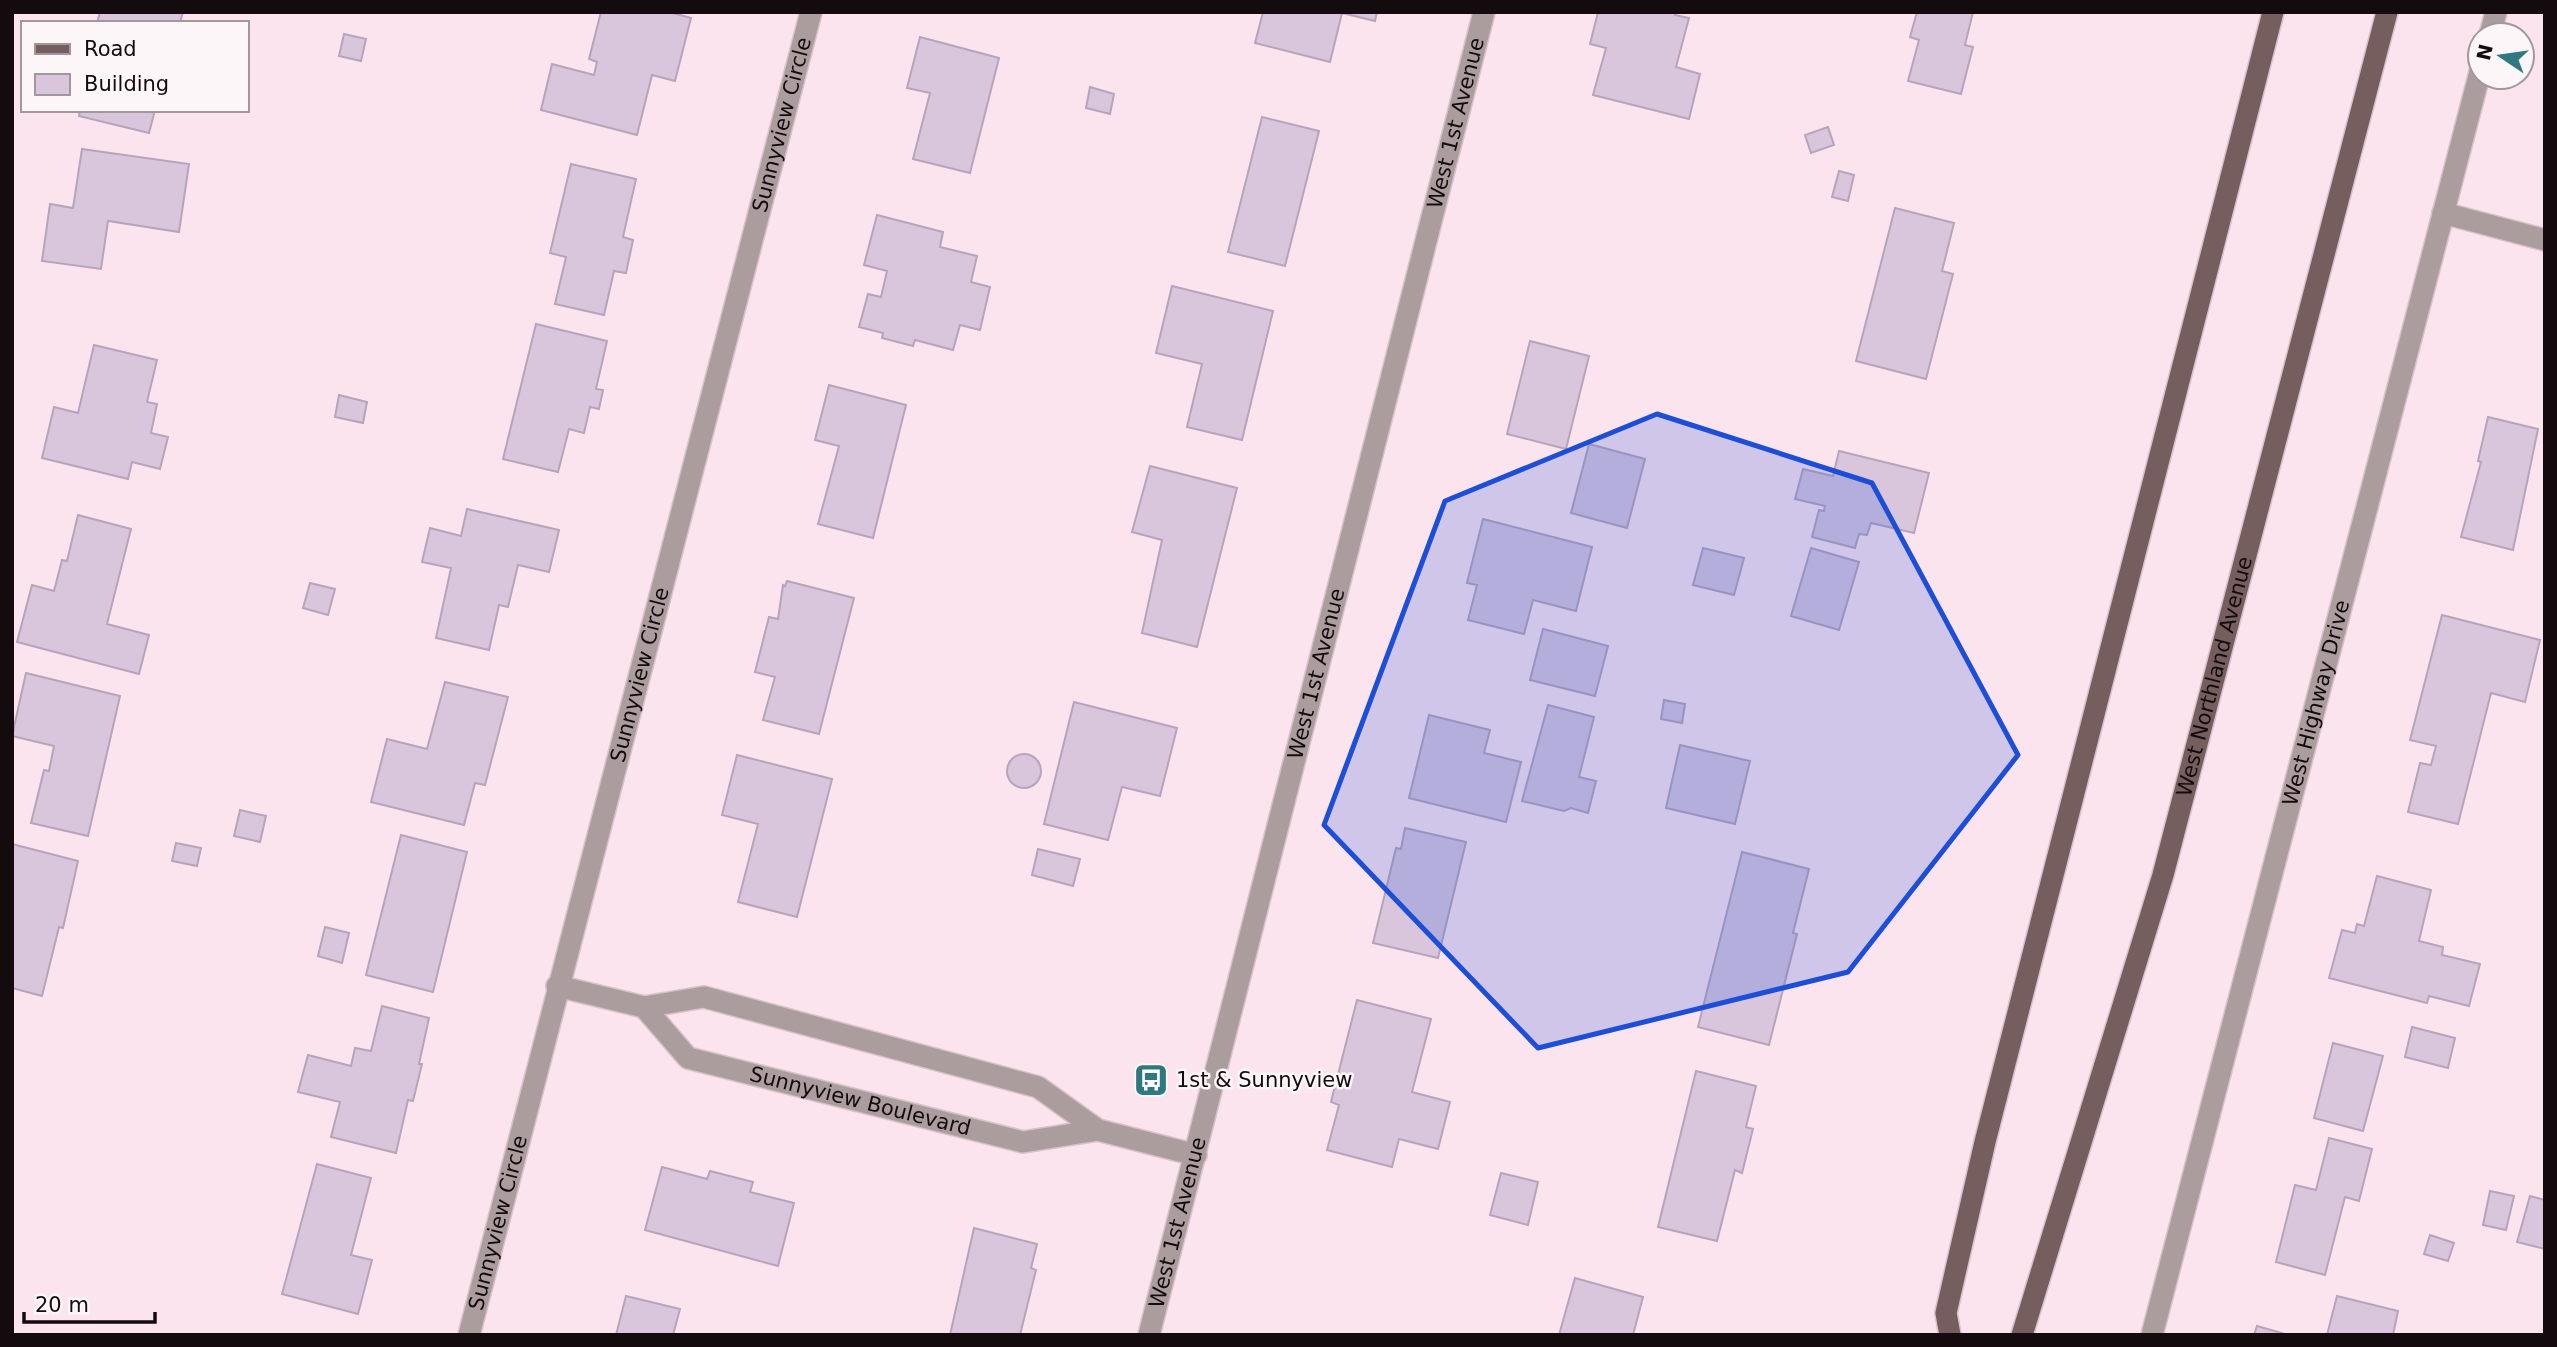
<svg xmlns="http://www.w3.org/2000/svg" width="2557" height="1347" font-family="'DejaVu Sans',sans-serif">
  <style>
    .building { fill: #d9c6dd; stroke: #b7a4ba; stroke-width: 2 }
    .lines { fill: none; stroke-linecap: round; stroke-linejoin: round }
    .minor-casing { stroke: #d7c1ca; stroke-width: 24 }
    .major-casing { stroke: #d7c1ca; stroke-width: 24 }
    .minor { stroke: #ab9d9d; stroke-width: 21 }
    .major { stroke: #755e5d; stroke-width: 21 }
    .marked { fill: #1d4ed8; fill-opacity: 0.2; stroke: #1d4ed8; stroke-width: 5; stroke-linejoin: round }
    .labels { text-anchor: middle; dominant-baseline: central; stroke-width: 5; stroke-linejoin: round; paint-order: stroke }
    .street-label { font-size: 21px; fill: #140b0f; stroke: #fdf6f9 }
    .poi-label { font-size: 21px; fill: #140b0f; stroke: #fdf6f9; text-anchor: start }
  </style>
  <rect width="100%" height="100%" fill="#fce4ee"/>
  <g class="building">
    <polygon points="100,12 183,12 180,23 97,23"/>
    <polygon points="601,12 669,12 691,18 675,81 652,75 637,135 541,110 552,64 594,75 597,62 589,59"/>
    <polygon points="1263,12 1377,12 1375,21 1342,13 1330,62 1255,43"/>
    <polygon points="1598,12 1675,12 1675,15 1689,18 1676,67 1700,74 1689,119 1593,95 1606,48 1590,44"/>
    <polygon points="1917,12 1973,12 1965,45 1973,47 1961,94 1908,81 1919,40 1910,37"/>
    <polygon points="344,34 366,39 361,61 339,56"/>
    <polygon points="920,37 999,58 970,173 913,159 930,93 907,88"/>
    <polygon points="1090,87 1114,94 1110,114 1086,108"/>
    <polygon points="80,110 155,110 149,133 79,116"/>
    <polygon points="1262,117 1319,131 1285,266 1228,252"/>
    <polygon points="1828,127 1834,145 1811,153 1805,135"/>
    <polygon points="82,149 189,164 179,232 108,221 101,269 42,261 50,204 73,208"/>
    <polygon points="571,164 636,179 623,237 633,240 626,273 614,271 604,315 555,304 566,257 550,253"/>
    <polygon points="1839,171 1854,175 1848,201 1832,197"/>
    <polygon points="1895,208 1954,223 1942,271 1953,274 1926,379 1856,361"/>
    <polygon points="877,215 943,232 940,247 977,256 971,282 990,287 980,330 960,325 953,350 915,340 913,346 882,338 883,333 859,327 868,294 881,297 887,271 864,265"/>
    <polygon points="1172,286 1273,311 1242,440 1187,427 1202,364 1156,353"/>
    <polygon points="536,324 607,341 596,389 603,390 599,409 590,407 584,433 569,429 558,472 503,459"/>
    <polygon points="1530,341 1589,356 1566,449 1507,434"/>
    <polygon points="94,345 157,360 147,402 157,404 151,433 168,437 160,469 132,462 128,479 42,458 54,407 78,413"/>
    <polygon points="829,385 906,405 873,538 818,524 839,446 815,440"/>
    <polygon points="339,395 367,402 363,423 335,417"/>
    <polygon points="2488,417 2538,429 2513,550 2461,537 2481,462 2478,461"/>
    <polygon points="1589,444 1645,459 1627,528 1571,513"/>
    <polygon points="1839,451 1929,473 1914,533 1871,523 1867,535 1859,534 1855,548 1812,537 1819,510 1824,511 1825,506 1795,499 1803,469 1833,476"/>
    <polygon points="1150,466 1237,488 1197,647 1142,633 1162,540 1132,532"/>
    <polygon points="467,509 559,530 549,572 518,565 508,607 499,605 489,650 436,638 451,568 422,562 430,528 461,536"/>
    <polygon points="78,515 131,529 107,624 149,635 139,674 17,642 32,585 54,591 62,560 67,561"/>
    <polygon points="1483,519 1592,547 1576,611 1533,600 1524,634 1468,620 1477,585 1467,583"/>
    <polygon points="1703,548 1744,558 1734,595 1693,585"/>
    <polygon points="1811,548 1859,562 1839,630 1791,616"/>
    <polygon points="787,581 854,598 819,734 763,720 775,677 755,672 769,617 778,619 783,585 785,586"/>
    <polygon points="310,583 335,589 328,615 303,608"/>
    <polygon points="2442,615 2540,640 2525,702 2491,693 2458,824 2408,812 2420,763 2431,765 2436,746 2410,740"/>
    <polygon points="1543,629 1608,646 1595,696 1530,680"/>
    <polygon points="26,673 120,696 88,836 31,823 44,770 49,771 54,746 12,736"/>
    <polygon points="445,682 508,697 485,785 475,783 464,825 371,802 387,739 427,749"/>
    <polygon points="1664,700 1685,704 1682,723 1661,719"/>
    <polygon points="1074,702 1177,728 1160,796 1122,787 1108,840 1044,824"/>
    <polygon points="1548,705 1594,717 1579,777 1596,781 1588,813 1571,808 1564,811 1522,801"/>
    <polygon points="1429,715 1490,730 1484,753 1521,762 1506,822 1409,798"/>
    <polygon points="1680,745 1750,761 1735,824 1666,808"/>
    <circle cx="1024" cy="771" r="17"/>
    <polygon points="737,755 832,779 797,917 738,902 758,824 722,815"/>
    <polygon points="240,810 266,816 260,842 234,836"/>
    <polygon points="1405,828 1466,842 1438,958 1373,943 1396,848 1401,849"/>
    <polygon points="401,835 467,852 433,992 366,975"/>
    <polygon points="176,843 201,848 197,866 172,861"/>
    <polygon points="12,844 78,861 63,928 59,927 42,996 12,988"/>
    <polygon points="1038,849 1080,859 1073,886 1032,875"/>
    <polygon points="1742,852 1809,869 1793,933 1797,934 1769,1045 1698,1027"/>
    <polygon points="2377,876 2431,890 2419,941 2443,947 2442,955 2480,964 2469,1006 2429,996 2427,1003 2329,978 2342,930 2355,933 2357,924 2364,926"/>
    <polygon points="325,927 349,933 342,963 318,956"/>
    <polygon points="1357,1000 1431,1019 1412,1092 1450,1102 1438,1149 1399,1139 1392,1167 1327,1150 1339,1105 1331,1102"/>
    <polygon points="382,1006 429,1018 419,1064 422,1064 413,1101 408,1100 396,1153 331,1137 340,1102 298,1092 308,1055 351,1066 355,1048 371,1051"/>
    <polygon points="2412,1027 2455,1038 2448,1068 2405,1057"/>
    <polygon points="2333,1043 2383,1056 2363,1131 2314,1118"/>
    <polygon points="1696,1071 1756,1086 1746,1127 1753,1129 1742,1173 1735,1170 1717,1241 1658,1227"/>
    <polygon points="2329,1138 2372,1149 2359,1201 2345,1197 2325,1275 2276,1262 2295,1185 2316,1190"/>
    <polygon points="317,1164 371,1178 351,1255 372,1260 358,1314 282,1294"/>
    <polygon points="662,1167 707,1179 710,1171 753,1182 750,1192 794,1203 778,1266 645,1230"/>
    <polygon points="1501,1173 1538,1182 1528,1225 1490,1215"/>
    <polygon points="2490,1191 2514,1196 2506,1230 2483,1225"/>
    <polygon points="2530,1196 2545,1200 2545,1249 2517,1242"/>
    <polygon points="974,1228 1037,1244 1031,1268 1036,1270 1020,1335 950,1335"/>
    <polygon points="2430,1235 2454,1243 2448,1261 2424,1254"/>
    <polygon points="1575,1278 1643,1297 1633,1335 1559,1335"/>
    <polygon points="626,1296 680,1309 673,1335 616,1335"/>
    <polygon points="2337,1296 2398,1311 2393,1335 2327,1335"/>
    <polygon points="2257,1326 2289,1335 2254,1335"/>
  </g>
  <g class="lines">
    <g class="minor-casing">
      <g id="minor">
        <polyline points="2490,35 2496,12"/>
        <polyline points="2443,213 2545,240"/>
        <polyline points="557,986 644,1007 704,997 1038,1087 1098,1130 1196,1155"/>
        <path id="s1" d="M 644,1007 L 688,1058 L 1023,1142 L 1098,1130"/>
        <path id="s2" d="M 469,1335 L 811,12"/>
        <path id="s3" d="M 1149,1335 L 1484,12"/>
        <path id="s4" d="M 2152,1335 L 2480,72"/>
      </g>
    </g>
    <g class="major-casing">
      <g id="major">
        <polyline points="1950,1335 1946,1313 1985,1142 2273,12"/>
        <path id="s5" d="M 2022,1335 L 2163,875 L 2387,12"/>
      </g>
    </g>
    <use href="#minor" class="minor"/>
    <use href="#major" class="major"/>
  </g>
  <path class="marked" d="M 1657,414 L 1872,483 L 2018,755 L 1848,972 L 1538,1048 L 1324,825 L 1445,501 Z"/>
  <defs>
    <g id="bus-square" transform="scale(1.75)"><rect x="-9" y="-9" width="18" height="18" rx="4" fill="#307880" stroke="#fdf6f9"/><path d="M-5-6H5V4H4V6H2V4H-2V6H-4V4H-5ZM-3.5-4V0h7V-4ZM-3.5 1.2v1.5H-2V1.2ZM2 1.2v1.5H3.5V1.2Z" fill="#fff"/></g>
  </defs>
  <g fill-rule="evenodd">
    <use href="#bus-square" x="1151" y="1080"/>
  </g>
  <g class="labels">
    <g class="street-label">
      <text stroke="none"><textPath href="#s3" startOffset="1250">West 1st Avenue</textPath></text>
      <text stroke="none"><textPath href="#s2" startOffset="1250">Sunnyview Circle</textPath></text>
      <text stroke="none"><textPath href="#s2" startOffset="682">Sunnyview Circle</textPath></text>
      <text stroke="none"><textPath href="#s3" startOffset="682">West 1st Avenue</textPath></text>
      <text stroke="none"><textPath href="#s5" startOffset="686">West Northland Avenue</textPath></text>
      <text stroke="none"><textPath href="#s4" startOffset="653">West Highway Drive</textPath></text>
      <text stroke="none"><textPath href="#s1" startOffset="245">Sunnyview Boulevard</textPath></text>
      <text stroke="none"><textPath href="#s2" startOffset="116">Sunnyview Circle</textPath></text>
      <text stroke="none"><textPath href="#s3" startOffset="116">West 1st Avenue</textPath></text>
    </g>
    <g class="poi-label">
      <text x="1176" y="1080">1st &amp; Sunnyview</text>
    </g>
  </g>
  <rect width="2557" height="1347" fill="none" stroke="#140b0f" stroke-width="28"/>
  <rect x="21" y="21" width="228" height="91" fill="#fdf6f9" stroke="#a0989b" stroke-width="2"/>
  <rect x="35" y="44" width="35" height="10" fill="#755e5d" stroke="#a0989b" stroke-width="2"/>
  <text x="84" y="56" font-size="21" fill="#140b0f">Road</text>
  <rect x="35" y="74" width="35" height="21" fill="#d9c6dd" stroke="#a0989b" stroke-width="2"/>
  <text x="84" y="91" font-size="21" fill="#140b0f">Building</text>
  <g transform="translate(2501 56) rotate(283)"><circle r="33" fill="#fdf6f9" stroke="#a0989b" stroke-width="2"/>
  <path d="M0-5L12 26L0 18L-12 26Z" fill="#307880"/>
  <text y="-10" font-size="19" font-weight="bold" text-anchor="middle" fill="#140b0f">N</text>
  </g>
  <path d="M24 1312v10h131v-10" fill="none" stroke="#140b0f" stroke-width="3.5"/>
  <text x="35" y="1312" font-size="21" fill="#140b0f" stroke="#fdf6f9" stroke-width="5" paint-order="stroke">20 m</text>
</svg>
